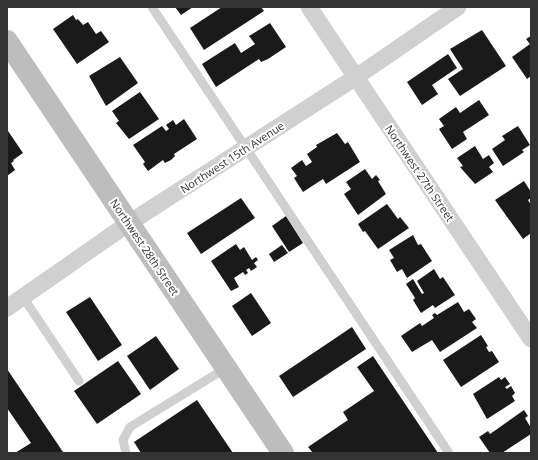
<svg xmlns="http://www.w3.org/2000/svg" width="538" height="460" font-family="'Open Sans',sans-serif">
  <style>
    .building { fill: #1a1a1a }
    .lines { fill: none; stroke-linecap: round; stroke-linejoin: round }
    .lane { stroke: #d0d0d0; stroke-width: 9 }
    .street { stroke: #d0d0d0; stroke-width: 17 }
    .secondary { stroke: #bdbdbd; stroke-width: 22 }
    .labels { text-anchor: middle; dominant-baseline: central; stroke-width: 4; stroke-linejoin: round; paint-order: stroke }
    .street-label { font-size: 11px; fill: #333; stroke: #fff }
  </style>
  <rect width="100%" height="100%" fill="#fff"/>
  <g class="building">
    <polygon points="175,7 193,7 181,15"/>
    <polygon points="222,7 261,7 264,11 204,50 190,28"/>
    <polygon points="73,15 76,20 78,19 83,25 88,22 96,34 101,31 109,42 77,64 53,29"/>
    <polygon points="270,23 286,47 268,59 261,62 259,59 216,87 202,64 235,43 241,53 255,44 249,36"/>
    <polygon points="482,30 506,66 460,96 448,79 463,69 450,49"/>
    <polygon points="531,36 531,76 527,79 512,57 530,44 526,39"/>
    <polygon points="448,54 457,68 432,85 438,94 422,105 407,82"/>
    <polygon points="120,57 138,83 106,106 89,76"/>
    <polygon points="140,92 159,119 129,139 116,123 119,121 112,111"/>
    <polygon points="479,100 489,115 463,132 467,139 452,149 439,129 444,126 439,119 456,107 460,113"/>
    <polygon points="184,119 197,139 174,154 175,156 171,160 165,163 163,160 148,171 143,164 145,162 133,145 162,126 166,131 169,129 166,125 173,120 176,125"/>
    <polygon points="518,126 530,145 522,150 524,152 503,166 492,149 505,140 502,136"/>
    <polygon points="8,131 23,153 13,160 14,161 11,163 15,170 7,176"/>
    <polygon points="337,133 345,144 348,142 360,162 326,184 323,179 303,192 294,178 297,176 291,168 302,160 306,166 312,162 307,154 317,147 316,145"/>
    <polygon points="475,146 483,159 489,155 494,163 489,167 493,172 475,184 460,167 463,166 457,158"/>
    <polygon points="365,169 372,179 376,175 380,180 378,181 386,194 358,215 344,194 351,189 346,182"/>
    <polygon points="524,181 531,192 531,198 528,200 531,205 531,233 523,239 495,200"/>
    <polygon points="241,198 255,218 201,254 187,233"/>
    <polygon points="387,204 398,219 400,217 409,228 378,249 365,231 363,232 358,224"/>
    <polygon points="286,216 303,243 289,252 272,226"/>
    <polygon points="413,235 418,245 421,244 432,261 407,278 402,269 397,272 390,260 394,258 389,250"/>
    <polygon points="236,244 240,250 244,247 252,260 256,257 258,260 254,263 257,267 251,271 249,268 246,270 248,273 245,275 243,272 234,278 239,287 231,291 211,261"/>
    <polygon points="282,245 288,253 274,262 269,254"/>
    <polygon points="434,269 440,279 443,277 455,295 435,308 433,305 421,313 413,300 415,298 406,284 413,279 422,294 424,293 417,281"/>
    <polygon points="251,293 271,323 252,336 232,306"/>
    <polygon points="90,297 122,345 98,361 66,312"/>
    <polygon points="458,302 464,312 469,309 476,319 472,322 477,328 440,352 432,340 412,352 401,336 420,323 422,326 434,318 432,315 435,313 437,315"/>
    <polygon points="352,327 366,349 293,397 279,376"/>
    <polygon points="481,335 488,346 486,347 489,352 492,351 499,362 461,387 443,360"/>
    <polygon points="156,336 179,369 150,390 127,356"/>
    <polygon points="373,356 438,453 313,453 308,447 348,420 343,412 374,391 357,367"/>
    <polygon points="118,361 141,394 97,424 74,391"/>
    <polygon points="7,369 63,452 61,453 15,453 31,443 7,408"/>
    <polygon points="499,377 501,380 505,377 510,384 505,387 507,389 511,386 515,393 512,396 515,401 487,419 473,394"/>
    <polygon points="197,400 233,453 141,453 134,442"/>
    <polygon points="524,410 528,416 525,418 531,428 531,434 502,453 490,453 479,437 488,431 490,434"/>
  </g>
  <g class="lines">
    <g class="lane">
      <polyline points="152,7 449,453"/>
      <polyline points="23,297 79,381"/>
      <polyline points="126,453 123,440 130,427 226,368"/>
    </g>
    <g class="street">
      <polyline points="309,7 531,339"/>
      <polyline points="7,308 129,223 356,77 458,7"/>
    </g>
    <polyline class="secondary" points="7,41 283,453"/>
  </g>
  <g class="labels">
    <g class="street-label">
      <text transform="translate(232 157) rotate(-33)">Northwest 15th Avenue</text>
      <text transform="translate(420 173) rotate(56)">Northwest 27th Street</text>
      <text transform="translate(145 247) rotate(56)">Northwest 28th Street</text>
    </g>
  </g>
  <rect width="538" height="460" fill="none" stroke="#333333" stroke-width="16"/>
</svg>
